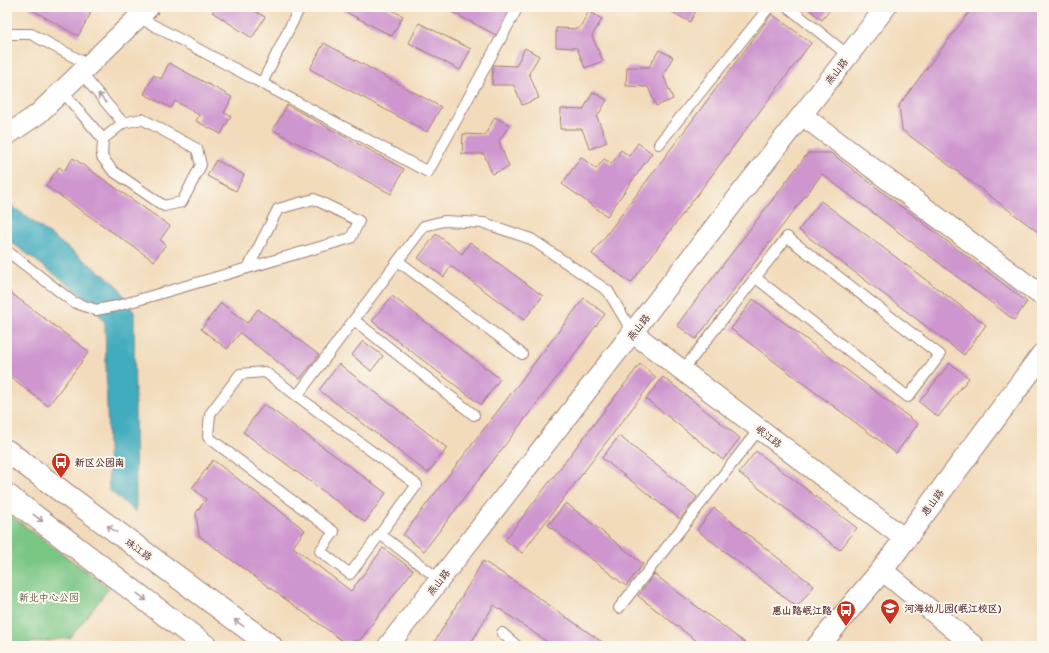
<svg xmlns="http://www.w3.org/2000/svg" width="1049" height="653" font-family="Mali,'LXGW WenKai TC',sans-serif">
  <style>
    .green { fill: #7ac685; stroke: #627258 }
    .water { fill: #40acbe; stroke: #456674 }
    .building { fill: #ce95cf }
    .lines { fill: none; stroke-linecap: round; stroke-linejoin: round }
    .lane-casing { stroke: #9e7d73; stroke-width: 12 }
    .street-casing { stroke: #9e7d73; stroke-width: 22 }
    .secondary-casing { stroke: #9e7d73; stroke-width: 24 }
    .lane { stroke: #fff; stroke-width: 10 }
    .street { stroke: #fff; stroke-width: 20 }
    .secondary { stroke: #fff; stroke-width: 22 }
    .oneway { stroke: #ae9aa0 }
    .labels { text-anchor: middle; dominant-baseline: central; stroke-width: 4; stroke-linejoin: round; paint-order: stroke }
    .street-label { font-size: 10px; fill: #4a1f2b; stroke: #fbf7ec }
    .poi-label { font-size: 10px; font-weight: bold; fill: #4a1f2b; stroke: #fbf7ec; text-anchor: start }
    .park-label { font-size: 10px; fill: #5b594a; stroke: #fbf7ec }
  </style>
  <rect width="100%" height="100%" fill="#fbf7ec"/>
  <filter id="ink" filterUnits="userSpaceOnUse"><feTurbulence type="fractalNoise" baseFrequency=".025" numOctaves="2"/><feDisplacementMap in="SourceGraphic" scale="8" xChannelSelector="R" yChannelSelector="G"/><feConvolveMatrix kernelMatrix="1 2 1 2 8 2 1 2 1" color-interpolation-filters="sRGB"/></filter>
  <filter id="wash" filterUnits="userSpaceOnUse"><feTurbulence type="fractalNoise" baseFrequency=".012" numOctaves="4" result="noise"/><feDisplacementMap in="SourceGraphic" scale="16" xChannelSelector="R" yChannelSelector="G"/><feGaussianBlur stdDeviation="0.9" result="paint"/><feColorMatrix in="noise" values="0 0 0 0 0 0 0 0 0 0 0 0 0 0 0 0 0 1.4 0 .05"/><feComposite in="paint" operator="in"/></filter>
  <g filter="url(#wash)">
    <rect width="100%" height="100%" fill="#f2dbbb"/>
    <polygon class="green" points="7,513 109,588 70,638 7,646"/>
    <polygon class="water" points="7,202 117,285 134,312 136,512 109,490 105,323 89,300 7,239"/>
    <g id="blocks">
      <g class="building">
        <polygon points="27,7 79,7 91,13 78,36"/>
        <polygon points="216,7 248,7 265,17 252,38 212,12"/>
        <polygon points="342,7 386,7 403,16 392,36 340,9"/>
        <polygon points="442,7 514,7 498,36"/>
        <polygon points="663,7 698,7 690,22"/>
        <polygon points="806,7 832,7 822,20"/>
        <polygon points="973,7 1042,7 1042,235 902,130 899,105"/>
        <polygon points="589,11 602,19 592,36 603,61 585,68 577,48 556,47 556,28 579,29"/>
        <polygon points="772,14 811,43 631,283 592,254"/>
        <polygon points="419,23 471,49 460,70 409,43"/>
        <polygon points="324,43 441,107 427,132 310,69"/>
        <polygon points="525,48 539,56 529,73 539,98 522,105 514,85 492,85 493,65 516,66"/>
        <polygon points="659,50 673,57 663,75 673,99 656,106 648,87 626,86 627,67 649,67"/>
        <polygon points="169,63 232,97 224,113 231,116 221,134 196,121 199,115 175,101 171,108 144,94 154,75 161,79"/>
        <polygon points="593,92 607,100 597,117 607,142 590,149 582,129 560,129 561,109 583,110"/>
        <polygon points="287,105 404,169 391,194 273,130"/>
        <polygon points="495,117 509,125 499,142 509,167 492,174 484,154 462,154 463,134 485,135"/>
        <polygon points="638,143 652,153 607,216 562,184 581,157 596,169 604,159 612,164 621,150 629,156"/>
        <polygon points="808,153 831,153 1027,302 1014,320 822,174 696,339 677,325"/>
        <polygon points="73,158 170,226 160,240 166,244 154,261 46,186 59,167 64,171"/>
        <polygon points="216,160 244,175 236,191 207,176"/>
        <polygon points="821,201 986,325 964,355 799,230"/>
        <polygon points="436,234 462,254 470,242 543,296 524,320 451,266 444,277 418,258"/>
        <polygon points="7,290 89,352 48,406 7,374"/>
        <polygon points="392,296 500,379 481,405 372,321"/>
        <polygon points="584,298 605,314 424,551 403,535"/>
        <polygon points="753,299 918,424 896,453 731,329"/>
        <polygon points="221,303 247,323 258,309 319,355 300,379 240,333 227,349 201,329"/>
        <polygon points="363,341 383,356 371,371 352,355"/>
        <polygon points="950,363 969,378 938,417 919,402"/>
        <polygon points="339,364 447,448 428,473 319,390"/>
        <polygon points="640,364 656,377 522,553 505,540"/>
        <polygon points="663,377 740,438 723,460 646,399"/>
        <polygon points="264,404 386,493 365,522 243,432"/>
        <polygon points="619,436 697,497 680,519 602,458"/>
        <polygon points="756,451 857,528 840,550 739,473"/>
        <polygon points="213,460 305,530 293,547 351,591 383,548 413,570 360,640 344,642 199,536 196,513 206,499 192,488"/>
        <polygon points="566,503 643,564 626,586 548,525"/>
        <polygon points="714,508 814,586 797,607 697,530"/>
        <polygon points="483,561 510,578 608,646 553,646 494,605 469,646 432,646"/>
        <polygon points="654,574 749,646 703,646 638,596"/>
      </g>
    </g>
  </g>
  <g filter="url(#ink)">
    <use href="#blocks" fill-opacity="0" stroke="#9e7d73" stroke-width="1"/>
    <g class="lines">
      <g class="lane-casing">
        <g id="lane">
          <polyline points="788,7 848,55"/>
          <polyline points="138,17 428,172 518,7"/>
          <polyline points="7,34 31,34 89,65"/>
          <polyline points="81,73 123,123"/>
          <polyline points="262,83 300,7"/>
          <polyline points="62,91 103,139"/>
          <polygon points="142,119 197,149 201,165 182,202 164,206 113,171 102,157 103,139 123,123"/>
          <polyline points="659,144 769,7"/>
          <polyline points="7,251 73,302 96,310 117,306 351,238 359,221 314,199 278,209 248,268"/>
          <polyline points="398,261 522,354"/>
          <polyline points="354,320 474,415"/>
          <polyline points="683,370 787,237 940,355 908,397 756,278"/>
          <polyline points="297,396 424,226 444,221 484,223 531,239 608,291 633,333"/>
          <polyline points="380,534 350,574 320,551 334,532 208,437 210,414 240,374 265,372 417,485 380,534 440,580"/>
          <polyline points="619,608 760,428"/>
          <polyline points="502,633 517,646"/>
        </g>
      </g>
      <g class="street-casing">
        <g id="street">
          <polyline points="802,115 1042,296"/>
          <polyline points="7,135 38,114 149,7"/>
          <polyline points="633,333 905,539"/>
          <polyline points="882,570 974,646"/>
          <polyline points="388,646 886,7"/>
        </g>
      </g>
      <g class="secondary-casing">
        <g id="secondary">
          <polyline points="7,451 271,646"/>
          <polyline points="7,495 206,646"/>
          <polyline points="818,646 882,570 1042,355"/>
        </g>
      </g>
      <use href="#lane" class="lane"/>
      <use href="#street" class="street"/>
      <use href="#secondary" class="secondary"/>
    </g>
    <defs><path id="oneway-shaft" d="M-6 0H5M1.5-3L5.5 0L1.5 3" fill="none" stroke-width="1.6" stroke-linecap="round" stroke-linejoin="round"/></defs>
    <g class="oneway">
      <use href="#oneway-shaft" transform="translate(102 98) rotate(-131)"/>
      <use href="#oneway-shaft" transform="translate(38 518) rotate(37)"/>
      <use href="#oneway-shaft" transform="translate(112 529) rotate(-144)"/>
      <use href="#oneway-shaft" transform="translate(142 597) rotate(38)"/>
      <use href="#oneway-shaft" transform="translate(239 623) rotate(-144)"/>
    </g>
  </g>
  <defs>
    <g id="bus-pin" transform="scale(1)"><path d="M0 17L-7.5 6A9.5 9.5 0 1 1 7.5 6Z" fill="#c8321e" stroke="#fbf7ec"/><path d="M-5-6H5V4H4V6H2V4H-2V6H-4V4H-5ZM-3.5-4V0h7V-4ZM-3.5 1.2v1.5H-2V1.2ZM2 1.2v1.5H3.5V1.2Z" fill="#fff"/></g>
    <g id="school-pin" transform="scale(1)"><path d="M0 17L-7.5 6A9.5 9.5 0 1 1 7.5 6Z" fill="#c8321e" stroke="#fbf7ec"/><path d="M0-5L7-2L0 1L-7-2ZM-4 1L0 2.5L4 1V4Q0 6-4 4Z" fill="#fff"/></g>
  </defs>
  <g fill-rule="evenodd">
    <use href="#bus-pin" x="61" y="462"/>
    <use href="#school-pin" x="890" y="608"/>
    <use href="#bus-pin" x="846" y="610"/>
  </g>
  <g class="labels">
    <g class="street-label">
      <text transform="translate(836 71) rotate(-52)">燕山路</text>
      <text transform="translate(638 327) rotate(-52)">燕山路</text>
      <text transform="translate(769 436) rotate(37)">岷江路</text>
      <text transform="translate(932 502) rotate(-53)">惠山路</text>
      <text transform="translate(139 549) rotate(36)">珠江路</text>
      <text transform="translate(438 582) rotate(-52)">燕山路</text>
    </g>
    <g class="poi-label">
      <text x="75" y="462">新区公园南</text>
      <text x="904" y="608">河海幼儿园(岷江校区)</text>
      <text x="832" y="610" text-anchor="end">惠山路岷江路</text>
    </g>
    <g class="park-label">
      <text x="49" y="597">新北中心公园</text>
    </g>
  </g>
  <rect width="1049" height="653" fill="none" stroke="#fbf7ec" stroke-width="24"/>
</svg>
